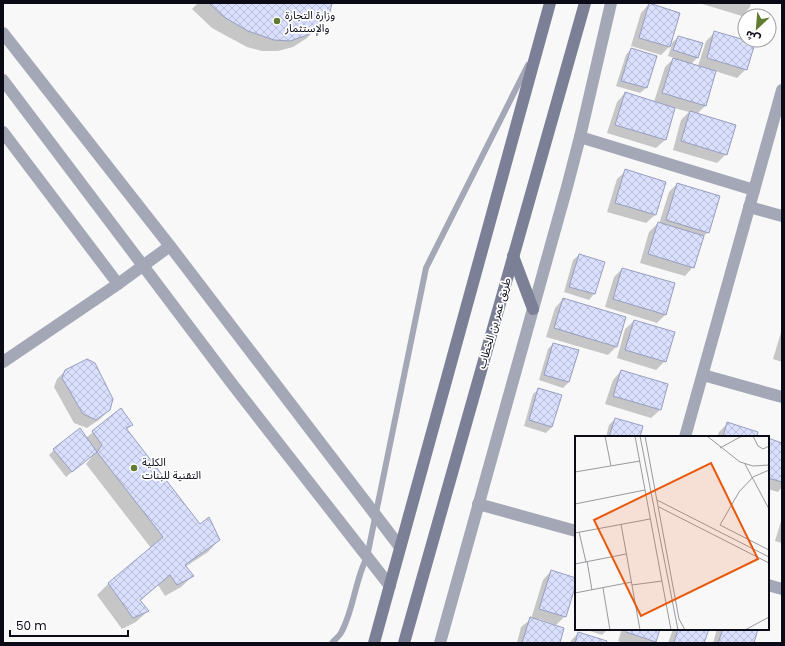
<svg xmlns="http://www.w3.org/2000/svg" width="785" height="646" font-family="Poppins,'Noto Sans Arabic',sans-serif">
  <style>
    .shadow { fill: #0003 }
    .building { fill: url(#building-cross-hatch); stroke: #989ec0 }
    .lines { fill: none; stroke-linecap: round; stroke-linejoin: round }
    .service { stroke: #a4a7b6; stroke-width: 6 }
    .minor { stroke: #a4a7b6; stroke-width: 12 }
    .tertiary { stroke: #a4a7b6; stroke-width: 12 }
    .secondary { stroke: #7c8096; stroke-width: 12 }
    .poi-dot { fill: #617c30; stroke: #fff; stroke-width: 1.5 }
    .labels { text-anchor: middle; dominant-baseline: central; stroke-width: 3.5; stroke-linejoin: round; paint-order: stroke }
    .poi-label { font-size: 11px; fill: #0a0b17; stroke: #fff; text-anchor: start }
    .street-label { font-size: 11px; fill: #0a0b17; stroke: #fff }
    .inset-road { fill: none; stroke: #99999e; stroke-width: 1 }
    .view { fill: #e8590c; fill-opacity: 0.15; stroke: #e8590c; stroke-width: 2 }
    .inset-edge { fill: none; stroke: #0a0b17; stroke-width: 2 }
  </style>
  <defs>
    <pattern id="building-cross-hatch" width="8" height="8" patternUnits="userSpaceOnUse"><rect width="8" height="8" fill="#d9dffc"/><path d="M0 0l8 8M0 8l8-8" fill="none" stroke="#b9bed7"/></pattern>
  </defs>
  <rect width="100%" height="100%" fill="#f8f8f8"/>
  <g class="shadow">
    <polygon points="198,3 331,3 319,26 307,38 293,47 278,51 262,51 247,47 212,28 192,9"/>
    <polygon points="699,3 751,3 750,7 742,16"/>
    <polygon points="649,4 670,45 678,37 698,57 691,64 698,66 706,41 715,32 746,69 737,78 715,71 705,106 697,114 726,154 717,163 673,150 681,120 689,112 674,108 665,140 656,148 607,133 617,102 625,93 654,102 665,67 674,58 668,56 672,44 661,55 631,46 641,13"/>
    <polygon points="631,49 646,88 640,93 616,86 626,55"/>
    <polygon points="626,171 665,182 655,215 646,223 607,212 617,179"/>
    <polygon points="677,184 708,232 702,238 693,267 685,276 640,263 649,232 658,223 659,224 669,192"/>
    <polygon points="579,255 604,262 594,294 589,300 564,292 573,260"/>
    <polygon points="622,269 665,315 657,323 605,307 614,277"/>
    <polygon points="563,299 616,347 608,355 546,337 555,308"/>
    <polygon points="634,321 665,361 656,370 617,358 625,329"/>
    <polygon points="782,329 782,362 773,359"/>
    <polygon points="553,344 578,351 569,382 563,388 539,380 548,349"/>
    <polygon points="66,370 109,410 100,419 87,428 74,423 54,387 57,379"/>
    <polygon points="621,371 660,410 651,418 605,404 613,380"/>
    <polygon points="539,389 561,395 552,427 546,433 524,426 533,394"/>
    <polygon points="615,419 639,437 606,437 609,425"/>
    <polygon points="728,423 756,437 717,437 719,432"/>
    <polygon points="132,425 126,430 200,525 219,540 208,552 185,567 193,576 181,587 165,596 158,585 140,601 148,611 136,622 122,629 97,595 108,584 151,548 86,464 91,458 90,457 66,477 49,455 54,450 86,438 93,432"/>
    <polygon points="768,439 782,444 782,487 778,492 768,489"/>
    <polygon points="782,518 782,543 775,541"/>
    <polygon points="551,571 576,579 565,616 556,625 539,619 538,621 558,643 517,643 521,627 531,619 543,580"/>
    <polygon points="584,629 608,629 602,635"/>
    <polygon points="622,629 659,629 654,643 624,643 618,641"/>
    <polygon points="673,629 708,629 703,643 668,643"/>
    <polygon points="717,629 757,629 753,643 713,643"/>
    <polygon points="578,633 605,643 569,643"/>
  </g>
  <g class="building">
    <polygon points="209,3 332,3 330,12 320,26 305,36 290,41 274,40 248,31 224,17"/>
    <polygon points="649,3 680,13 670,47 639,38"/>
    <polygon points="714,31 755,43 747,70 707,58"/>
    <polygon points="678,36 703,43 698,58 673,50"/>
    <polygon points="631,48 657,56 647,88 621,81"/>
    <polygon points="673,58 716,71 706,106 662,93"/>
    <polygon points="625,92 675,108 666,140 615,125"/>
    <polygon points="690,111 736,125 727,155 681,141"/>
    <polygon points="625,169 666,182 656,215 615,203"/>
    <polygon points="677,183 720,196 709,233 666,220"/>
    <polygon points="658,222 704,236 694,268 648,254"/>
    <polygon points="579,254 605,262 595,294 569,287"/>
    <polygon points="622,268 675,283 666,315 613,299"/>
    <polygon points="563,298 626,317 617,347 554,328"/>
    <polygon points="634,320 675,332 666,362 625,350"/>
    <polygon points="553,343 579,350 569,382 544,375"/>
    <polygon points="87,359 95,363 113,399 110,410 96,420 83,414 62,378 65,370"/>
    <polygon points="621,370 668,384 661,410 613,396"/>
    <polygon points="538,388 562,395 552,427 529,420"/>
    <polygon points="121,408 133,425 126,428 200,524 209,517 220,540 185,565 194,576 177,585 170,575 140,600 149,611 133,618 108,583 163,537 97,452 102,445 92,431"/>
    <polygon points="615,418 643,426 640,437 609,437"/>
    <polygon points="727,422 758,432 757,437 723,437"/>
    <polygon points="80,428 97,452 72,472 53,449"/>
    <polygon points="768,438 782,443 782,482 768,478"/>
    <polygon points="551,570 576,578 576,584 566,617 539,609"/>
    <polygon points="530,617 564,628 560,643 522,643"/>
    <polygon points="627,629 660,629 656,642 626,632"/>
    <polygon points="678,629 709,629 704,643 674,643"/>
    <polygon points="723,629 758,629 754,643 718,643"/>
    <polygon points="578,632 607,641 606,643 575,643"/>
  </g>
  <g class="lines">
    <path class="service" d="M 332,643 C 335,639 340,636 342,631 C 354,608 355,580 367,557 L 426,268 L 528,65"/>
    <g class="minor">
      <polyline points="3,132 118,284 3,362"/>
      <polyline points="580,137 754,190"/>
      <polyline points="749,207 782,216"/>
      <polyline points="118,284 170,246"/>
      <polyline points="703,375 782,397"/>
      <polyline points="685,437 782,90"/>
      <polyline points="478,504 576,531"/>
      <polyline points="768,585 782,589"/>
    </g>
    <g class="tertiary">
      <polyline points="3,33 170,246 400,547"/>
      <polyline points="3,80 233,385 390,586"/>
      <polyline points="440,643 567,187 580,137 611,3"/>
    </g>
    <g class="secondary">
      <polyline points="513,256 533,309"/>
      <polyline points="374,643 550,3"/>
      <polyline points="404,643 585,3"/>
    </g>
  </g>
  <g class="poi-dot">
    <circle cx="277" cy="21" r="4"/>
    <circle cx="134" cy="468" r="4"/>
  </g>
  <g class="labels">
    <g class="poi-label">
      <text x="285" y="15">وزارة التجارة<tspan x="285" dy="13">والإستثمار</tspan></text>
      <text x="142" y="462">الكلية<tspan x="142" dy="13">التقنية للبنات</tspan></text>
    </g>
    <g class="street-label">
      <text transform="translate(494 323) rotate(-74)">طريق عمر بن الخطاب</text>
    </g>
  </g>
  <g transform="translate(575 436)">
    <rect width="194" height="194" fill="#f8f8f8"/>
    <path class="inset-road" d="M 30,0 L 36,30M 60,0 L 96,194M 65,0 L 103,194M 70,0 L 104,183 L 110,194M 132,0 L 165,26 L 178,30 L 194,29M 178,0 L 183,10 L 188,13 L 194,10M 145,12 L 167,0M 170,28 L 194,73M 194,34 L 178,41 L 164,56 L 145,89 L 194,114M 0,36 L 65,25M 82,64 L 194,121M 0,68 L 70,54M 84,71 L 194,127M 46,88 L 65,194M 4,96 L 11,126M 0,97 L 75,83M 12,125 L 17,154M 0,128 L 51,118M 57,149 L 87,145M 28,152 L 35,194M 0,157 L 57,146M 170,194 L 194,181"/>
    <path class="view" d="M 136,27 L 183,123 L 66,180 L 19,84 Z"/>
    <rect width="194" height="194" class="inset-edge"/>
  </g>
  <rect width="785" height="646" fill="none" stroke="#0a0b17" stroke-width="8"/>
  <g transform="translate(757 28) rotate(206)"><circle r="19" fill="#ffffff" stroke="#9d9da2"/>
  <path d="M0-3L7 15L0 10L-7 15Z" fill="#617c30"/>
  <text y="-6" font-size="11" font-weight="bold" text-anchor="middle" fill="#0a0b17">ش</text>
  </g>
  <path d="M10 630v6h118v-6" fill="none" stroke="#0a0b17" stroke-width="2"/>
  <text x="16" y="630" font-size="12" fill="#0a0b17" stroke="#ffffff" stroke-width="3" paint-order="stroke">50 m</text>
</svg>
